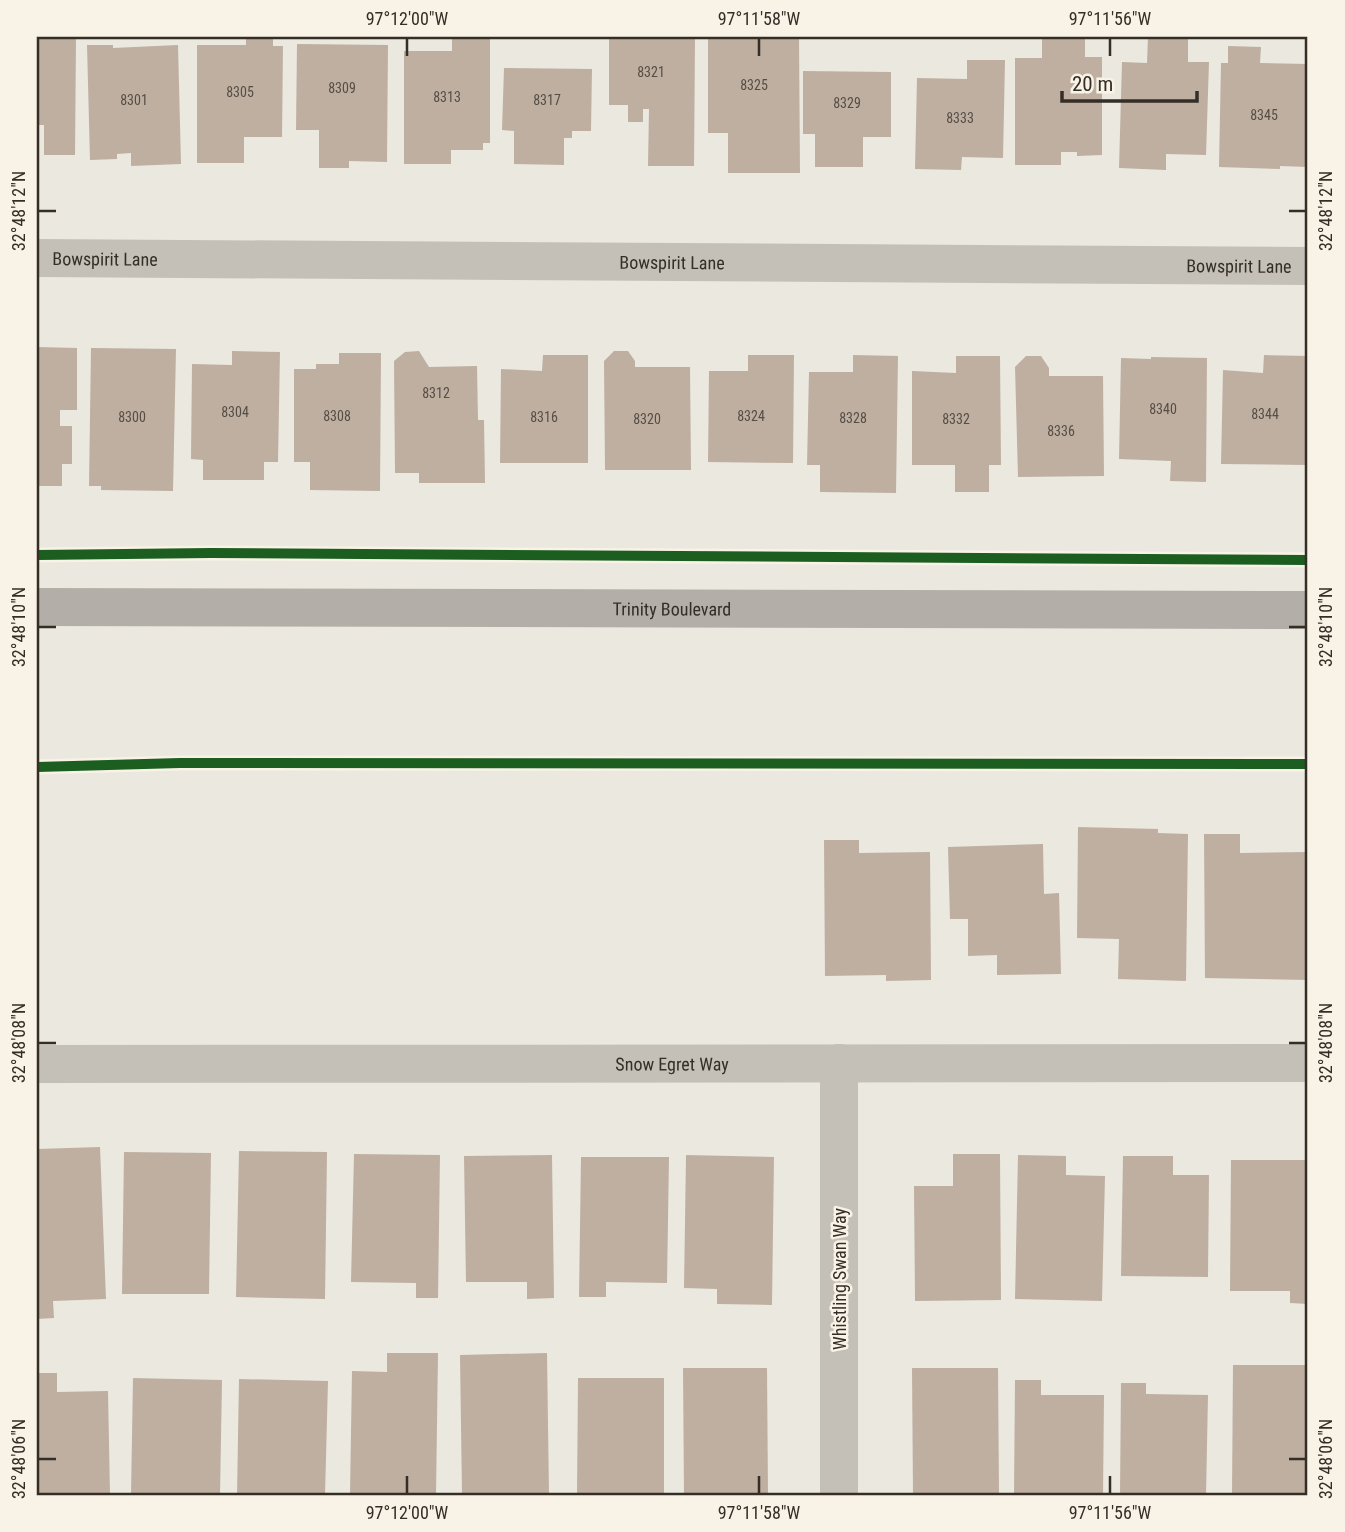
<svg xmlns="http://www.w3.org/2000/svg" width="1345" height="1532" font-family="'Roboto Condensed',sans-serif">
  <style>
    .building { fill: #beafa1 }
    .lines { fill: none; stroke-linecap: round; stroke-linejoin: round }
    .minor { stroke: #c4c0b8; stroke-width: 38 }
    .major { stroke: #b3aea7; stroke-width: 38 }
    .cycleway-casing { stroke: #f8f3e6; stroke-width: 15 }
    .cycleway { stroke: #1b5e20; stroke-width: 10 }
    .ticks { fill: none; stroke: #342e27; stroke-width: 2.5 }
    .labels { text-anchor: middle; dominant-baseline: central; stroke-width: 5; stroke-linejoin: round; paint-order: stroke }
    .number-label { font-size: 14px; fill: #564e46 }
    .street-label { font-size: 18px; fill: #342e27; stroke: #f8f3e6 }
    .neatline { fill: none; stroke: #342e27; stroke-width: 2.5 }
    .ticks-label { font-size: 18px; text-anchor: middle; fill: #342e27 }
  </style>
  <rect width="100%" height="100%" fill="#ebe8df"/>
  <g class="building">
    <polygon points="37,37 76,37 75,155 44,155 44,125 37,125"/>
    <polygon points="246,37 273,37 273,46 283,46 282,137 244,137 244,163 197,163 197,45 246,45"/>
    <polygon points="452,37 490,37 490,143 483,143 483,150 451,150 451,164 404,164 404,51 452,51"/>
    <polygon points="708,37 799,37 800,173 728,173 728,133 708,133"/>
    <polygon points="1042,37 1085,37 1085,57 1102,57 1102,155 1077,156 1077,152 1061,152 1061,165 1015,165 1015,58 1042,58"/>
    <polygon points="1148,37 1188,39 1188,62 1209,62 1206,155 1166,154 1166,170 1119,168 1122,62 1147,63"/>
    <polygon points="609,38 695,39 694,166 648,166 649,109 643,109 643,122 628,122 628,105 609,105"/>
    <polygon points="297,44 388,45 387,162 349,161 349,168 319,168 319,130 296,130"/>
    <polygon points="87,45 113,45 113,48 178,45 181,164 131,166 131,153 117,154 117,159 90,160"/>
    <polygon points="1228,46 1261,47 1260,63 1308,64 1308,167 1280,166 1280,169 1219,167 1221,63 1228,63"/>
    <polygon points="967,60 1005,60 1003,158 962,157 961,170 915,169 917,78 967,79"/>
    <polygon points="504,68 592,69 591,131 572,131 572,138 564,138 564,165 514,164 514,131 502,130"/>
    <polygon points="803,71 891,72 891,137 863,137 863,167 815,167 815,134 803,134"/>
    <polygon points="37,347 77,348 77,410 60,410 60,426 72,426 72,464 62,464 62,486 37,486"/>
    <polygon points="91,348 176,349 173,491 101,490 101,486 89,486"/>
    <polygon points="232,351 280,352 278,462 264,462 264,480 203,480 203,460 191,459 192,364 232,365"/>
    <polygon points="419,351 429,367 477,366 478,420 484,420 485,483 419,483 419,473 395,473 394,361 405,352"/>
    <polygon points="614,351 628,351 635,361 635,367 690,367 691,470 605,470 604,361"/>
    <polygon points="339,353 381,353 380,491 310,490 310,462 294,462 294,369 316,369 316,364 339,364"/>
    <polygon points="543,355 588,355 588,463 500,463 501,369 542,371"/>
    <polygon points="748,355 794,355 793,463 708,462 709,371 748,371"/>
    <polygon points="853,355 898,356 896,493 820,492 820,465 807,465 809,372 853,372"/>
    <polygon points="1264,355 1308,356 1308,465 1221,464 1223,370 1263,373"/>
    <polygon points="956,356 1000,356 1001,465 989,465 989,492 955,492 955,465 912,465 912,371 956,373"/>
    <polygon points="1026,356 1041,356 1049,368 1049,376 1103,376 1104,476 1018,477 1015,367"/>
    <polygon points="1151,357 1207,358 1206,482 1170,481 1171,461 1119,459 1121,358 1151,359"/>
    <polygon points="1078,827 1158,829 1158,833 1188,834 1186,981 1118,979 1119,939 1077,938"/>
    <polygon points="1204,834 1240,834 1240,853 1308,852 1308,980 1205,978"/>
    <polygon points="824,840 859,840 859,853 930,852 931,980 886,981 886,975 825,976"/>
    <polygon points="1043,844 1044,894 1059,893 1061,974 997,975 997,955 968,956 968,919 950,919 948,847"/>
    <polygon points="100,1147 106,1299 53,1301 54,1318 37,1319 37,1149"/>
    <polygon points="239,1151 327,1152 325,1299 236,1297"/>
    <polygon points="124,1152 211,1153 209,1294 122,1294"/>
    <polygon points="354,1154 440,1155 438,1298 416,1298 416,1283 351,1282"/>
    <polygon points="953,1154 1000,1154 1001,1300 915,1301 914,1186 953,1186"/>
    <polygon points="552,1155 554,1298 527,1299 527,1282 466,1282 464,1156"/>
    <polygon points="686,1155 774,1157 772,1305 717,1304 717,1289 684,1288"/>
    <polygon points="1018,1155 1066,1156 1066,1175 1105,1176 1102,1301 1015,1299"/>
    <polygon points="1123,1156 1173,1156 1173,1175 1209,1175 1208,1277 1121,1276"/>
    <polygon points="581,1157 669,1157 667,1283 606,1282 606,1297 579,1297"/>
    <polygon points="1231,1160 1308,1160 1308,1304 1290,1303 1290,1291 1230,1291"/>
    <polygon points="387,1353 438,1353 436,1495 350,1495 352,1371 387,1372"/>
    <polygon points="547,1353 549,1495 462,1495 460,1355"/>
    <polygon points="1233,1365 1308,1365 1308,1495 1232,1495"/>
    <polygon points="683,1368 767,1368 768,1495 684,1495"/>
    <polygon points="912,1368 998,1368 999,1495 913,1495"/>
    <polygon points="37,1373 57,1373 57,1392 108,1391 110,1495 37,1495"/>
    <polygon points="133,1378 222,1380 220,1495 131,1495"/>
    <polygon points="578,1378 664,1378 664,1495 577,1495"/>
    <polygon points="239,1379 328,1381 325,1495 237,1495"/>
    <polygon points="1015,1380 1041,1380 1041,1395 1104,1395 1103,1495 1014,1495"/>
    <polygon points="1121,1383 1146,1383 1146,1394 1208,1395 1206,1495 1120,1495"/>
  </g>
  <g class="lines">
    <g class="minor">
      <path id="s1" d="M 37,258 L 1308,266"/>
      <path id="s2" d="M 37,1064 L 1308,1063"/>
      <polyline points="839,1495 839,1063"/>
    </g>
    <path class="major" id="s3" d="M 37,607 L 1308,610"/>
    <g class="cycleway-casing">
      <g id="cycleway">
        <polyline points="37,555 211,553 1308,560"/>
        <polyline points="37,767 180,763 1308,764"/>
      </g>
    </g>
    <use href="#cycleway" class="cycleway"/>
  </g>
  <path class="ticks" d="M 407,38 L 407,56M 759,38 L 759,56M 1110,38 L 1110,56M 38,211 L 56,211M 1289,211 L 1306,211M 38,627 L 56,627M 1289,627 L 1306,627M 38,1043 L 56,1043M 1289,1043 L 1306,1043M 38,1459 L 56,1459M 1289,1459 L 1306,1459M 407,1476 L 407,1494M 759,1476 L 759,1494M 1110,1476 L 1110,1494"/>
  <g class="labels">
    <g class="number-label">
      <text x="651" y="72">8321</text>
      <text x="754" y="85">8325</text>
      <text x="342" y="88">8309</text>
      <text x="240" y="92">8305</text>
      <text x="447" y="97">8313</text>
      <text x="134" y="100">8301</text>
      <text x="547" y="100">8317</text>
      <text x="847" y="103">8329</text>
      <text x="1264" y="115">8345</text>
      <text x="960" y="118">8333</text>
      <text x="436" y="393">8312</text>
      <text x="1163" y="409">8340</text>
      <text x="235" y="412">8304</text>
      <text x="1265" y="414">8344</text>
      <text x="337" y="416">8308</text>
      <text x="751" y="416">8324</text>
      <text x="132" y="417">8300</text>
      <text x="544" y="417">8316</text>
      <text x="853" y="418">8328</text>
      <text x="647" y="419">8320</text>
      <text x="956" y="419">8332</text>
      <text x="1061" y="431">8336</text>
    </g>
    <g class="street-label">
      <text stroke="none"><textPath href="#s1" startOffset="68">Bowspirit Lane</textPath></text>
      <text stroke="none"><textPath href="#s1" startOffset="635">Bowspirit Lane</textPath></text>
      <text stroke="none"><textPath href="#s1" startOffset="1202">Bowspirit Lane</textPath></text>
      <text stroke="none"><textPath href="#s3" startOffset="635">Trinity Boulevard</textPath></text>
      <text stroke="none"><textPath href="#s2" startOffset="635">Snow Egret Way</textPath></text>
      <text transform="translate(839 1279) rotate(-90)">Whistling Swan Way</text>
    </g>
  </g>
  <rect width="1345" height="1532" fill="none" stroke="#f8f3e6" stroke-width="77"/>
  <path d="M1062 91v10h135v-10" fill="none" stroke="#342e27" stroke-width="3.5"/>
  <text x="1072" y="91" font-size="21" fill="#342e27" stroke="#f8f3e6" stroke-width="5" paint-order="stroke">20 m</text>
  <rect x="38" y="38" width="1268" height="1456" class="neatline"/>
  <g class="ticks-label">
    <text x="407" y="25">97°12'00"W</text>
    <text x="759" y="25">97°11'58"W</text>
    <text x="1110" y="25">97°11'56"W</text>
    <text transform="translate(19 211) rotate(-90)" y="6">32°48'12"N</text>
    <text transform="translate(1326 211) rotate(-90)" y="6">32°48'12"N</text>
    <text transform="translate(19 627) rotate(-90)" y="6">32°48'10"N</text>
    <text transform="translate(1326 627) rotate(-90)" y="6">32°48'10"N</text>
    <text transform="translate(19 1043) rotate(-90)" y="6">32°48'08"N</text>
    <text transform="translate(1326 1043) rotate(-90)" y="6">32°48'08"N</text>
    <text transform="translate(19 1459) rotate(-90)" y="6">32°48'06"N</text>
    <text transform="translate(1326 1459) rotate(-90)" y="6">32°48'06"N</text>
    <text x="407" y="1519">97°12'00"W</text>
    <text x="759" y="1519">97°11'58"W</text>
    <text x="1110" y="1519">97°11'56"W</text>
  </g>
</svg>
